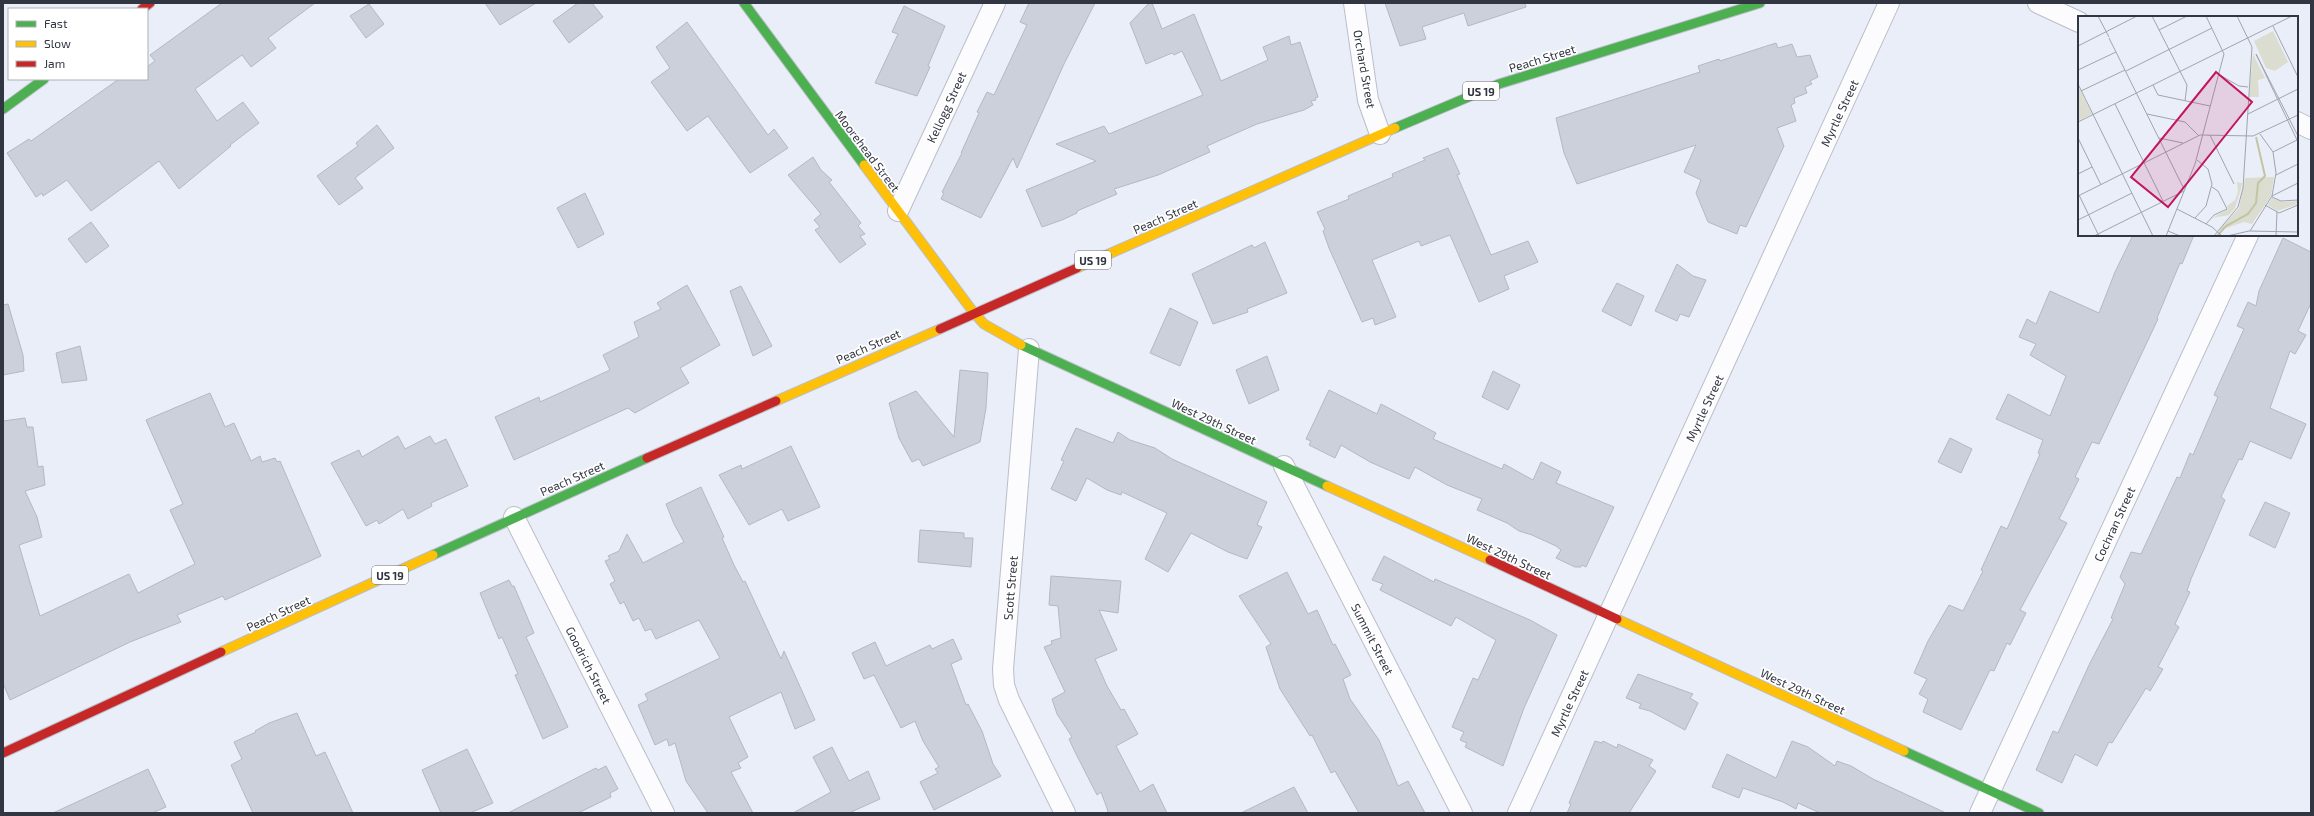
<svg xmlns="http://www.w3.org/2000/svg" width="2314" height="816" font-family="'Exo 2',sans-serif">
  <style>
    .building { fill: #ccd0db; stroke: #b5b8c3 }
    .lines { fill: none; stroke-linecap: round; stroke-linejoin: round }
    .street-casing { stroke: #babec8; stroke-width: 22 }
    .fast-casing { stroke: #babec8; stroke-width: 11 }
    .slow-casing { stroke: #babec8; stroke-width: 11 }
    .jam-casing { stroke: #babec8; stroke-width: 11 }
    .street { stroke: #fcfcfe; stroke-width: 20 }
    .fast { stroke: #4caf50; stroke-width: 9 }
    .slow { stroke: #ffc107; stroke-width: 9 }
    .jam { stroke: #c62828; stroke-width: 9 }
    .labels { text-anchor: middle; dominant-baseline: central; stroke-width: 3.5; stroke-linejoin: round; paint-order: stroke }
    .shield { fill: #fff; stroke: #70727b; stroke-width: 1 }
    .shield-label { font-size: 11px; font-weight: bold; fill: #323642 }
    .street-label { font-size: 12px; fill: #323642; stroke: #fff }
    .inset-river { fill: none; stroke: #c2c5a5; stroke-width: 2 }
    .inset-road { fill: none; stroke: #a0a4af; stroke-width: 1 }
    .view { fill: #c2185b; fill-opacity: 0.15; stroke: #c2185b; stroke-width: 2 }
    .inset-edge { fill: none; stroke: #323642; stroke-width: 2 }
  </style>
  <rect width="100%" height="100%" fill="#eaeef8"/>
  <g class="building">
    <polygon points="222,3 315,3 268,38 276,48 251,67 242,55 195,89 217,121 243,102 259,123 230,145 231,146 179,189 159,161 91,211 67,180 43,196 42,193 36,197 7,153 29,139 31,141 119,79 147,79 147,67 155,61 150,55"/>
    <polygon points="485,3 536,3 500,25"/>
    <polygon points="578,3 592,3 603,17 569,43 553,21"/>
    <polygon points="1029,3 1095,3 1064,64 1017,168 1013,158 981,218 941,199 944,193 942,192 962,153 961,153 979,113 977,112 987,92 994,95 1026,27 1027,25 1020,22"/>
    <polygon points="1149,3 1152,3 1162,29 1194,14 1221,81 1268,60 1263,47 1289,36 1291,45 1300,42 1318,97 1315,98 1316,100 1311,101 1313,105 1304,110 1257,124 1207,146 1210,152 1158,175 1114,189 1117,194 1077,211 1077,213 1062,220 1042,227 1026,190 1096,161 1056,144 1104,126 1109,134 1203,95 1182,51 1174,55 1172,53 1146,64 1130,23"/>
    <polygon points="1385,3 1525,3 1526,7 1468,26 1464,13 1422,27 1426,39 1400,46"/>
    <polygon points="369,4 384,24 366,38 350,16"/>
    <polygon points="904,6 945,26 928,66 930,67 917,96 875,83 898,34 892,32"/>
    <polygon points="687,22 768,135 774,129 788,148 750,173 708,116 687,131 651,82 670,68 656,47"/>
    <polygon points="1776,43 1778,48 1792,44 1797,57 1810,55 1818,77 1810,81 1812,84 1805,87 1807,93 1794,98 1795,103 1791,105 1796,121 1777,128 1784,146 1746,227 1740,225 1737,234 1708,222 1696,193 1701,180 1684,172 1696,145 1577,184 1564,153 1556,118 1700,72 1698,66 1719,59 1720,61"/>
    <polygon points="377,125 394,148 355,178 363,188 339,205 317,176 358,146 356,143"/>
    <polygon points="1448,148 1460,174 1457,175 1491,255 1528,241 1538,262 1504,276 1509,289 1479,302 1450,235 1421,246 1419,241 1372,260 1396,317 1375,325 1373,318 1362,322 1329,248 1323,231 1325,229 1317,212 1349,199 1348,196 1393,177 1392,174 1425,160 1423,158"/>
    <polygon points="813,157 821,170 832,180 829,182 861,223 858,226 865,234 860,236 866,244 840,263 815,230 820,227 814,220 821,214 788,175"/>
    <polygon points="585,193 604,234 578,248 557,208"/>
    <polygon points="91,222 109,246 86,263 68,239"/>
    <polygon points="2133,235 2194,235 2182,264 2180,263 2157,318 2158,319 2099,444 2092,442 2075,477 2079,479 2059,519 2067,523 2020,610 2026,613 2010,645 2007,643 1994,671 1990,670 1961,730 1923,712 1928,699 1919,694 1927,679 1914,673 1928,641 1949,605 1963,611 1983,571 1981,570 2001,526 2007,529 2040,454 2038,453 2043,440 1996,419 2008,394 2050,416 2066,376 2030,355 2036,344 2019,337 2027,319 2036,324 2050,291 2099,313 2115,272"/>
    <polygon points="2283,238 2311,252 2311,303 2298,331 2306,335 2295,354 2290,351 2270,408 2306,424 2291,459 2250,441 2242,460 2239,459 2221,497 2225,500 2191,579 2187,591 2190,592 2175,624 2179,627 2158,667 2163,669 2150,691 2146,688 2112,743 2109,742 2097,766 2075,754 2062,783 2036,770 2053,731 2058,733 2090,663 2113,619 2111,618 2125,584 2120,577 2131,552 2141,554 2177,477 2180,478 2190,453 2193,455 2218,397 2214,395 2244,329 2237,326 2248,302 2256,306 2259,291"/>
    <polygon points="1265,242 1287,293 1247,309 1248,312 1213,324 1192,274 1252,245 1254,248"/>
    <polygon points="1677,264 1693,276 1706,280 1689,317 1680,314 1677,321 1655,311"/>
    <polygon points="1617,283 1644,296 1631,326 1602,311"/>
    <polygon points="687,285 720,345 680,368 689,383 635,413 628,408 514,460 495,417 539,397 540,402 610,370 603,355 639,337 634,322 661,309 657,303"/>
    <polygon points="741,286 772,346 753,356 730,291"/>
    <polygon points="8,304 23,355 24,371 3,375 3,305"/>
    <polygon points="1170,308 1198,322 1180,366 1150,353"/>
    <polygon points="80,346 87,380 62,383 56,353"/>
    <polygon points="1267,356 1279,390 1249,404 1236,370"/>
    <polygon points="960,370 988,373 986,408 980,442 923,466 919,459 912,462 899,438 889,403 916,391 954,437"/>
    <polygon points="1493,371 1520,385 1508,410 1482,397"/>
    <polygon points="1329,390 1377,414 1381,404 1436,433 1433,439 1502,469 1504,464 1533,480 1541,462 1561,472 1556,483 1614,507 1586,567 1582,565 1581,567 1575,567 1556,558 1561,550 1556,546 1532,535 1519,531 1507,523 1477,510 1482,499 1447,485 1415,467 1409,479 1370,462 1341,445 1335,458 1309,445 1311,441 1306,439"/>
    <polygon points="210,393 225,427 234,423 251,461 260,456 262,462 275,458 277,462 280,461 321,556 225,600 223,596 177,615 181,622 130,642 10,700 3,683 3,421 25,418 27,427 33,427 38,467 43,466 45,485 25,491 37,517 42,537 19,545 40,616 129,574 138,593 195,564 170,510 183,504 146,420"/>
    <polygon points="1076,428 1113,443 1118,432 1130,440 1155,448 1172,459 1267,502 1257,525 1262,527 1247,559 1228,552 1191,533 1168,572 1145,559 1167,513 1122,492 1121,495 1107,490 1087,478 1076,501 1051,489 1064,461 1061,460"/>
    <polygon points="398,436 405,449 430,436 435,444 446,439 468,486 431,503 432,506 408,519 403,509 379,524 377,520 366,526 331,463 359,450 362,457"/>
    <polygon points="1950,438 1972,449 1961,473 1938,462"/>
    <polygon points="791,446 820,507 788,521 782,509 749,525 719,475 741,465 742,469"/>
    <polygon points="701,487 724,537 722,538 734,565 743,582 745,581 781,659 784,651 815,720 795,729 781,692 729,717 748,757 738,763 741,768 731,772 753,813 708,813 686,781 675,743 669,746 667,739 655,745 638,705 648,700 645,694 720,658 699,620 656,639 651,629 645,631 639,618 633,621 624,602 620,604 610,584 615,581 605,561 610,559 608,556 619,551 627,534 643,563 684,542 674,524 666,504"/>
    <polygon points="2265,502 2290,513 2275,548 2249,535"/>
    <polygon points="920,530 964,533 964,538 973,538 971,567 918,562"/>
    <polygon points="1384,556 1434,582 1435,579 1530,620 1557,635 1524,708 1503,766 1465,747 1467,743 1460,740 1464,732 1452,727 1473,678 1478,680 1496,640 1456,617 1451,626 1380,590 1383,584 1372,580"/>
    <polygon points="1287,572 1308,614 1317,610 1333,645 1335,644 1351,675 1343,679 1350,699 1379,740 1398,786 1408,781 1425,813 1359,813 1335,771 1331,773 1312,735 1310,736 1280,689 1266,647 1271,644 1239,596"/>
    <polygon points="1051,576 1121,581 1118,613 1099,610 1117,650 1095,659 1107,686 1121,710 1124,709 1138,734 1116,746 1140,792 1153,784 1167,813 1106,813 1108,811 1101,792 1097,795 1075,752 1069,739 1072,737 1057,714 1052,699 1065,692 1044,647 1052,644 1051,641 1061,638 1058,606 1049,605"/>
    <polygon points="509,580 512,586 514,586 534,633 526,637 568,727 543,739 515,675 518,674 502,637 499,639 480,593"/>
    <polygon points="953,639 962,659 951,664 966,705 968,704 982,731 993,764 1001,776 934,810 920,782 938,773 935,769 939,767 923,741 915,721 901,728 874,675 864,679 852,653 875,642 886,666 930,645 932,649"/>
    <polygon points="1638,674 1693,694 1690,698 1698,703 1685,730 1650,711 1639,708 1641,704 1626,698"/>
    <polygon points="297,713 316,756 325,752 353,813 253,813 231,765 242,759 234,742 256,732 255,731 269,723"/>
    <polygon points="1595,741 1602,743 1603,741 1617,748 1618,744 1653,760 1649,766 1656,771 1629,813 1567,813 1571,804 1569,803"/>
    <polygon points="1792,741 1808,747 1835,766 1837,761 1851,766 1873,779 1946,813 1820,813 1798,803 1796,809 1783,802 1743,788 1739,798 1712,787 1727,754 1776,778"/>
    <polygon points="832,747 849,781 868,771 880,799 849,813 793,813 831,792 813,757"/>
    <polygon points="467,749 493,803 470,813 441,813 422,770"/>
    <polygon points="606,766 618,789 610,793 611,797 578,813 508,813 596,768 598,770"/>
    <polygon points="148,769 166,807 152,813 53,813"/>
    <polygon points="1294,787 1308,813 1241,813"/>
  </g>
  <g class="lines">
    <g class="street-casing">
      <g id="street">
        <polyline points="1354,3 1368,100 1380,134"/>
        <polyline points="2038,3 2079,22"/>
        <polyline points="2297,122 2311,129"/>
        <polyline points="898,211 995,3"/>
        <polyline points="1029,349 1003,669 1004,685 1009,700 1065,813"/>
        <polyline points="1284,466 1462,813"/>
        <polyline points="514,517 664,813"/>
        <polyline points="1518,813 1889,3"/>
        <polyline points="1980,813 2248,235"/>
      </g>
    </g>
    <g class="fast-casing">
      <g id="fast">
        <polyline points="744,3 864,165"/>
        <polyline points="3,109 44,79"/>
        <polyline points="1395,128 1499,84 1760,3"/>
        <polyline points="1021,345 1327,486"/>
        <polyline points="433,555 647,458"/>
        <polyline points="1904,751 2039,813"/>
      </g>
    </g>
    <g class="slow-casing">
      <g id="slow">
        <polyline points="864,165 974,313 984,324 1021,345"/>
        <polyline points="1077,268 1395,128"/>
        <polyline points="776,401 940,329"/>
        <polyline points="1327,486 1490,560"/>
        <polyline points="1617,619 1904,751"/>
        <polyline points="221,652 433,555"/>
      </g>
    </g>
    <g class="jam-casing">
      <g id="jam">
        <polyline points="142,9 150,3"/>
        <polyline points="940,329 1077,268"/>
        <polyline points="647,458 776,401"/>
        <polyline points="1490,560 1617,619"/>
        <polyline points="3,753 221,652"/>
      </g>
    </g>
    <use href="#street" class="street"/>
    <use href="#fast" class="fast"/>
    <use href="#slow" class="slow"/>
    <use href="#jam" class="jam"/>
  </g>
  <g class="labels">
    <g class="shield">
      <rect x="1463" y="82" width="36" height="18" rx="3"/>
      <rect x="1075" y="251" width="36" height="18" rx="3"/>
      <rect x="372" y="566" width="36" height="18" rx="3"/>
    </g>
    <g class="shield-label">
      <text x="1481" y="91">US 19</text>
      <text x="1093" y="260">US 19</text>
      <text x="390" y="575">US 19</text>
    </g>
    <g class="street-label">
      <text transform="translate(1542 58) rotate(-17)">Peach Street</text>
      <text transform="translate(1365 69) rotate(80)">Orchard Street</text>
      <text transform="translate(946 107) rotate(-65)">Kellogg Street</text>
      <text transform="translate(1839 113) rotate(-65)">Myrtle Street</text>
      <text transform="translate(868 151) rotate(53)">Moorehead Street</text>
      <text transform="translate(1165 216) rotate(-24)">Peach Street</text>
      <text transform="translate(868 346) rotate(-24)">Peach Street</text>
      <text transform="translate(1704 408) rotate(-65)">Myrtle Street</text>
      <text transform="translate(1214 421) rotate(25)">West 29th Street</text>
      <text transform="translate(572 478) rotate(-24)">Peach Street</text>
      <text transform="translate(2114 524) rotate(-65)">Cochran Street</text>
      <text transform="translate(1509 556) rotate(25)">West 29th Street</text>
      <text transform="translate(1010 588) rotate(-85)">Scott Street</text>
      <text transform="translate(278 613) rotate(-25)">Peach Street</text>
      <text transform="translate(1373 639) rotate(63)">Summit Street</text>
      <text transform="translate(589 665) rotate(63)">Goodrich Street</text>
      <text transform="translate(1803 691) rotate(25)">West 29th Street</text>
      <text transform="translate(1569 703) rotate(-65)">Myrtle Street</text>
    </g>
  </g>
  <g transform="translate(2078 16)">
    <rect width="220" height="220" fill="#eaeef8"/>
    <path d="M 195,15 L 210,46 L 197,55 L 188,52 L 176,25 ZM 175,38 L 187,62 L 180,64 L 181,81 L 171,81 ZM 0,70 L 14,98 L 0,105 ZM 196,161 L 193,180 L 174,208 L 166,206 L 140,215 L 161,192 L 167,162 ZM 159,166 L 164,167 L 163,173 L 157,192 L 151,199 L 134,202 L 150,193 L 149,190 L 157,184 L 160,176 ZM 194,182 L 205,186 L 220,185 L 220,188 L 199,195 L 190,189 Z" fill="#daddcf"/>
    <path class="inset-river" d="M 139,220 L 148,210 L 170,198 L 178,187 L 180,167 L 187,160 L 178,121"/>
    <path class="inset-road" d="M 20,0 L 31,21M 74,0 L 109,69 L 107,85M 195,10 L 220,61M 81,14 L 109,0M 31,22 L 106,173M 0,30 L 59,0M 0,54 L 38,36M 48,55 L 134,12M 140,58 L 161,70 L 170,71M 0,68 L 75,220M 75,69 L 80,79 L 132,90M 3,75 L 47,54M 37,88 L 85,185M 69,98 L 107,106 L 121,120M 170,98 L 220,73M 0,106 L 214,0M 132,119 L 156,168M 220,120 L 178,38 L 220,126M 0,122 L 23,169M 81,122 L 105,127M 195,136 L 219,124M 0,158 L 14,151M 198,159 L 220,148M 1,179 L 21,220M 0,180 L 122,119 L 175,120 L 220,99M 194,180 L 220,167M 194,181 L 203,185 L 220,184M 187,189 L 201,197 L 220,189M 99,193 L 134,211 L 144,220M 117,202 L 128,190 L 134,168 L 130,153 L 119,144M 0,204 L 54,177M 128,208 L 136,199 L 149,193 L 140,175 L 134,171M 90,215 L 102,220M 172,215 L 194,180 L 198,157 L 195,136 L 182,118M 16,220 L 106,175M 88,220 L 117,148 L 146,38 L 128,0M 136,220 L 160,191 L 165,172 L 174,31 L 159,0M 149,220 L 171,215 L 220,216M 198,220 L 199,196"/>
    <path class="view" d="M 138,56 L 174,86 L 90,191 L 53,161 Z"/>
    <rect width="220" height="220" class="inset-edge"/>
  </g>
  <rect width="2314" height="816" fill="none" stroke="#323642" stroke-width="8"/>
  <rect x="8" y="8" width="140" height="72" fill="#ffffff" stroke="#adafb3"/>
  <rect x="16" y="21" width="20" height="6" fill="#4caf50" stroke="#adafb3"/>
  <text x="44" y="28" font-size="12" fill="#323642">Fast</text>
  <rect x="16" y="41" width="20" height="6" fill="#ffc107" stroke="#adafb3"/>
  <text x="44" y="48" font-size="12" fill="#323642">Slow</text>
  <rect x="16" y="61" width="20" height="6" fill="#c62828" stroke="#adafb3"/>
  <text x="44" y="68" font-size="12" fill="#323642">Jam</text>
</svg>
